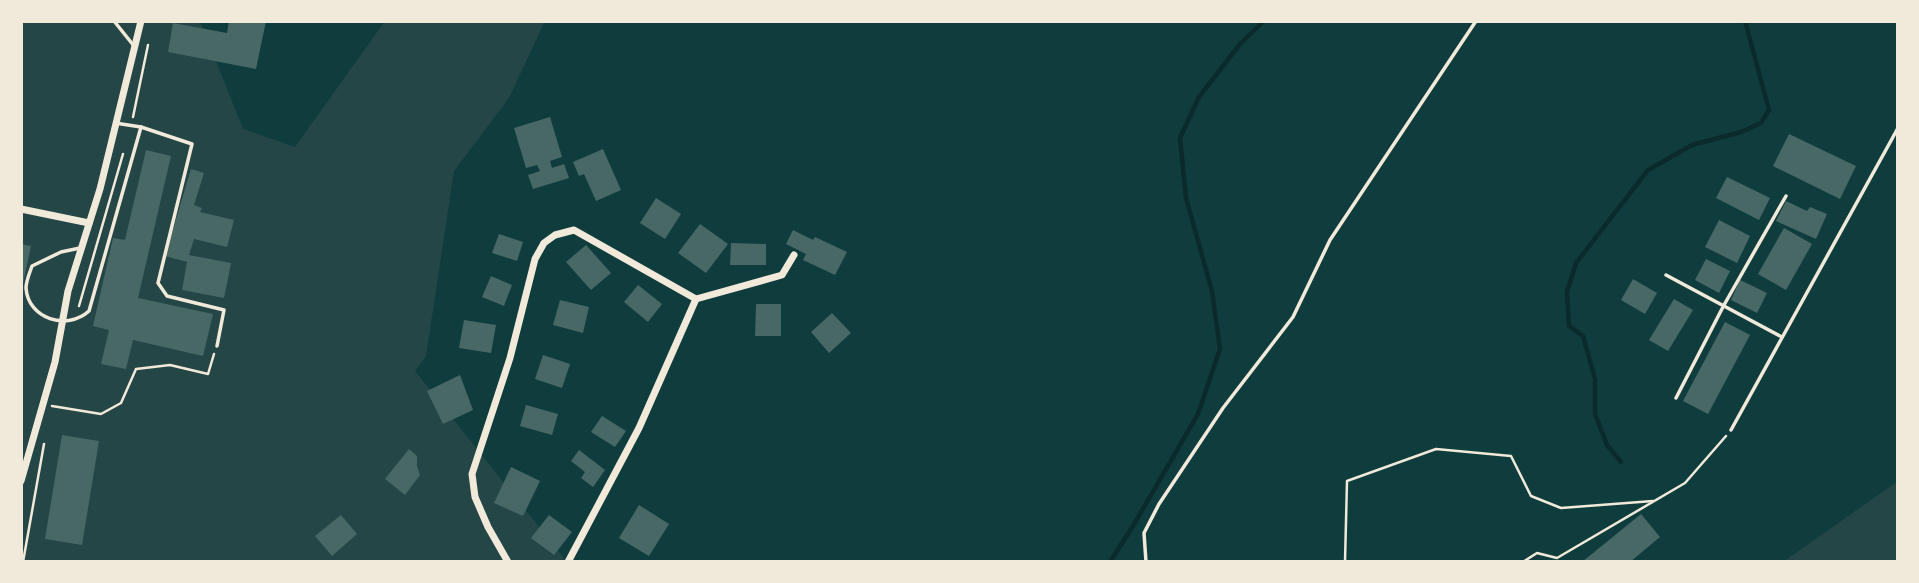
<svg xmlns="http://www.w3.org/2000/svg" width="1919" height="583" font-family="Montserrat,sans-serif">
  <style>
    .green { fill: #244646 }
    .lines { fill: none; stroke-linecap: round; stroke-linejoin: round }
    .stream { stroke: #0a2a2b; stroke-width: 4.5 }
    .building { fill: #486865 }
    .path { stroke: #f1e9da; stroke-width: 2.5 }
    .service { stroke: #f1e9da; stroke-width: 3.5 }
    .minor { stroke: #f1e9da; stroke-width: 7 }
  </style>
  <rect width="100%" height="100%" fill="#0f3d3e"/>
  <g class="green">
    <polygon points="21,21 200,21 243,129 295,147 385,21 545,21 509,98 454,171 426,356 415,371 567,562 21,562"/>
    <polygon points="1898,481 1898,562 1783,562"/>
  </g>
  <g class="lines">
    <g class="stream">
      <polyline points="1621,462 1607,445 1595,414 1595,379 1583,336 1569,326 1567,292 1576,263 1648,170 1692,145 1741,132 1761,123 1769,110 1745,21"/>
      <polyline points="1110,562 1133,526 1198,414 1220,349 1212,291 1186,198 1180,138 1199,97 1240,44 1264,21"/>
    </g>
  </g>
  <g class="building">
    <polygon points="229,21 266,21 256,69 168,52 173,23 227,33"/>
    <polygon points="550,117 562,157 550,161 552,168 564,164 569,178 533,189 528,175 540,171 537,165 526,168 514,128"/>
    <polygon points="1789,134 1856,166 1840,199 1773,166"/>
    <polygon points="603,149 621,190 596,201 584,174 579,176 573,162"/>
    <polygon points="146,150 171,156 138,298 213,314 203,356 133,340 126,369 101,364 109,330 93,326 113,238 125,240"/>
    <polygon points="191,169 204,173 194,205 202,208 200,212 234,220 227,247 194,239 189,255 231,263 224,298 182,290 187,262 165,256"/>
    <polygon points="1727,177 1770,198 1759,220 1716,198"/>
    <polygon points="656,198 681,214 665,239 640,223"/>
    <polygon points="1786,201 1807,211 1810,207 1827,214 1816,239 1776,221"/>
    <polygon points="1719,220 1750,236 1737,263 1705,247"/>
    <polygon points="700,224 728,244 706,273 678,253"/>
    <polygon points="1784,228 1812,244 1786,290 1758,274"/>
    <polygon points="793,230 813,240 815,237 847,252 835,275 803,260 806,254 786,244"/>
    <polygon points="499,234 523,242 517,261 492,253"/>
    <polygon points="731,243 766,244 766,265 730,265"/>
    <polygon points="21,244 31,246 22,288 21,288"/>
    <polygon points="586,245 611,273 591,290 566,262"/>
    <polygon points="1706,259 1730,271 1719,293 1695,280"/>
    <polygon points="491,276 512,285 504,306 482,297"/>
    <polygon points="1633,279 1657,293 1645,314 1621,300"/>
    <polygon points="1740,280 1767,293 1757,313 1731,300"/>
    <polygon points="638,285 662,304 648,322 624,302"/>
    <polygon points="1674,299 1693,310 1668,351 1649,340"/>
    <polygon points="560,300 589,307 583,333 553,325"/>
    <polygon points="756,304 781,304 781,336 755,336"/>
    <polygon points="832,313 851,333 829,353 811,332"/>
    <polygon points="464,320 496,325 491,353 459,348"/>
    <polygon points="1725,322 1750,335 1708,414 1683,401"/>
    <polygon points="543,355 570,364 562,388 535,379"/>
    <polygon points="460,375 473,410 443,424 427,391"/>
    <polygon points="526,405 558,414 552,435 520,426"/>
    <polygon points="602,416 626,431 615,447 591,432"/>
    <polygon points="62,435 99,441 82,545 45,539"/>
    <polygon points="409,449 417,456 417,466 420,475 405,495 385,479"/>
    <polygon points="579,450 605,470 593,487 581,478 585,472 571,461"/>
    <polygon points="511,467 540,481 523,516 494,503"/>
    <polygon points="639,505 669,524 649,556 619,538"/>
    <polygon points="1641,514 1660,537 1630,562 1582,562"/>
    <polygon points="341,515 357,534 332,556 315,536"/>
    <polygon points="549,515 572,532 554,555 531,538"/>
  </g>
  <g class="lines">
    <g class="path">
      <polyline points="133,117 148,45"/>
      <polyline points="79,306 123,154"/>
      <polyline points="52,406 101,414 121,403 136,369 170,365 208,374 214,354"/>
      <polyline points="23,562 44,444"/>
      <polyline points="1345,562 1347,481 1436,449 1511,456 1531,496 1561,508 1653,501"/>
      <polyline points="1523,562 1537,553 1557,558 1685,483 1726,436"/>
    </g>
    <g class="service">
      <polyline points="114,21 134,46"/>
      <polyline points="115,123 141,127 192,144 158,283 167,296 224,310 217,346"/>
      <path d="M 80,248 L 61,252 L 32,266 C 30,272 26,281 26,288 C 28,319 67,331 89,311 L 141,127"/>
      <polyline points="1666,275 1782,337"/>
      <polyline points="1676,398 1724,305 1786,196"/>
      <polyline points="1731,430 1898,128"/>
      <polyline points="1146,562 1144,533 1159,504 1223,408 1293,317 1330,240 1476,21"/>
    </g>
    <g class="minor">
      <polyline points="21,209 89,223"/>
      <polyline points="696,299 782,275 794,255"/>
      <polyline points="21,481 55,362 68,291 100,189 141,21"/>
      <polyline points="508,562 488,527 475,497 472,474 510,358 535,259 544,243 555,235 574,230 696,299 639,428 568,562"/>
    </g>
  </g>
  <rect width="1919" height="583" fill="none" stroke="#f1e9da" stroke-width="46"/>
</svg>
